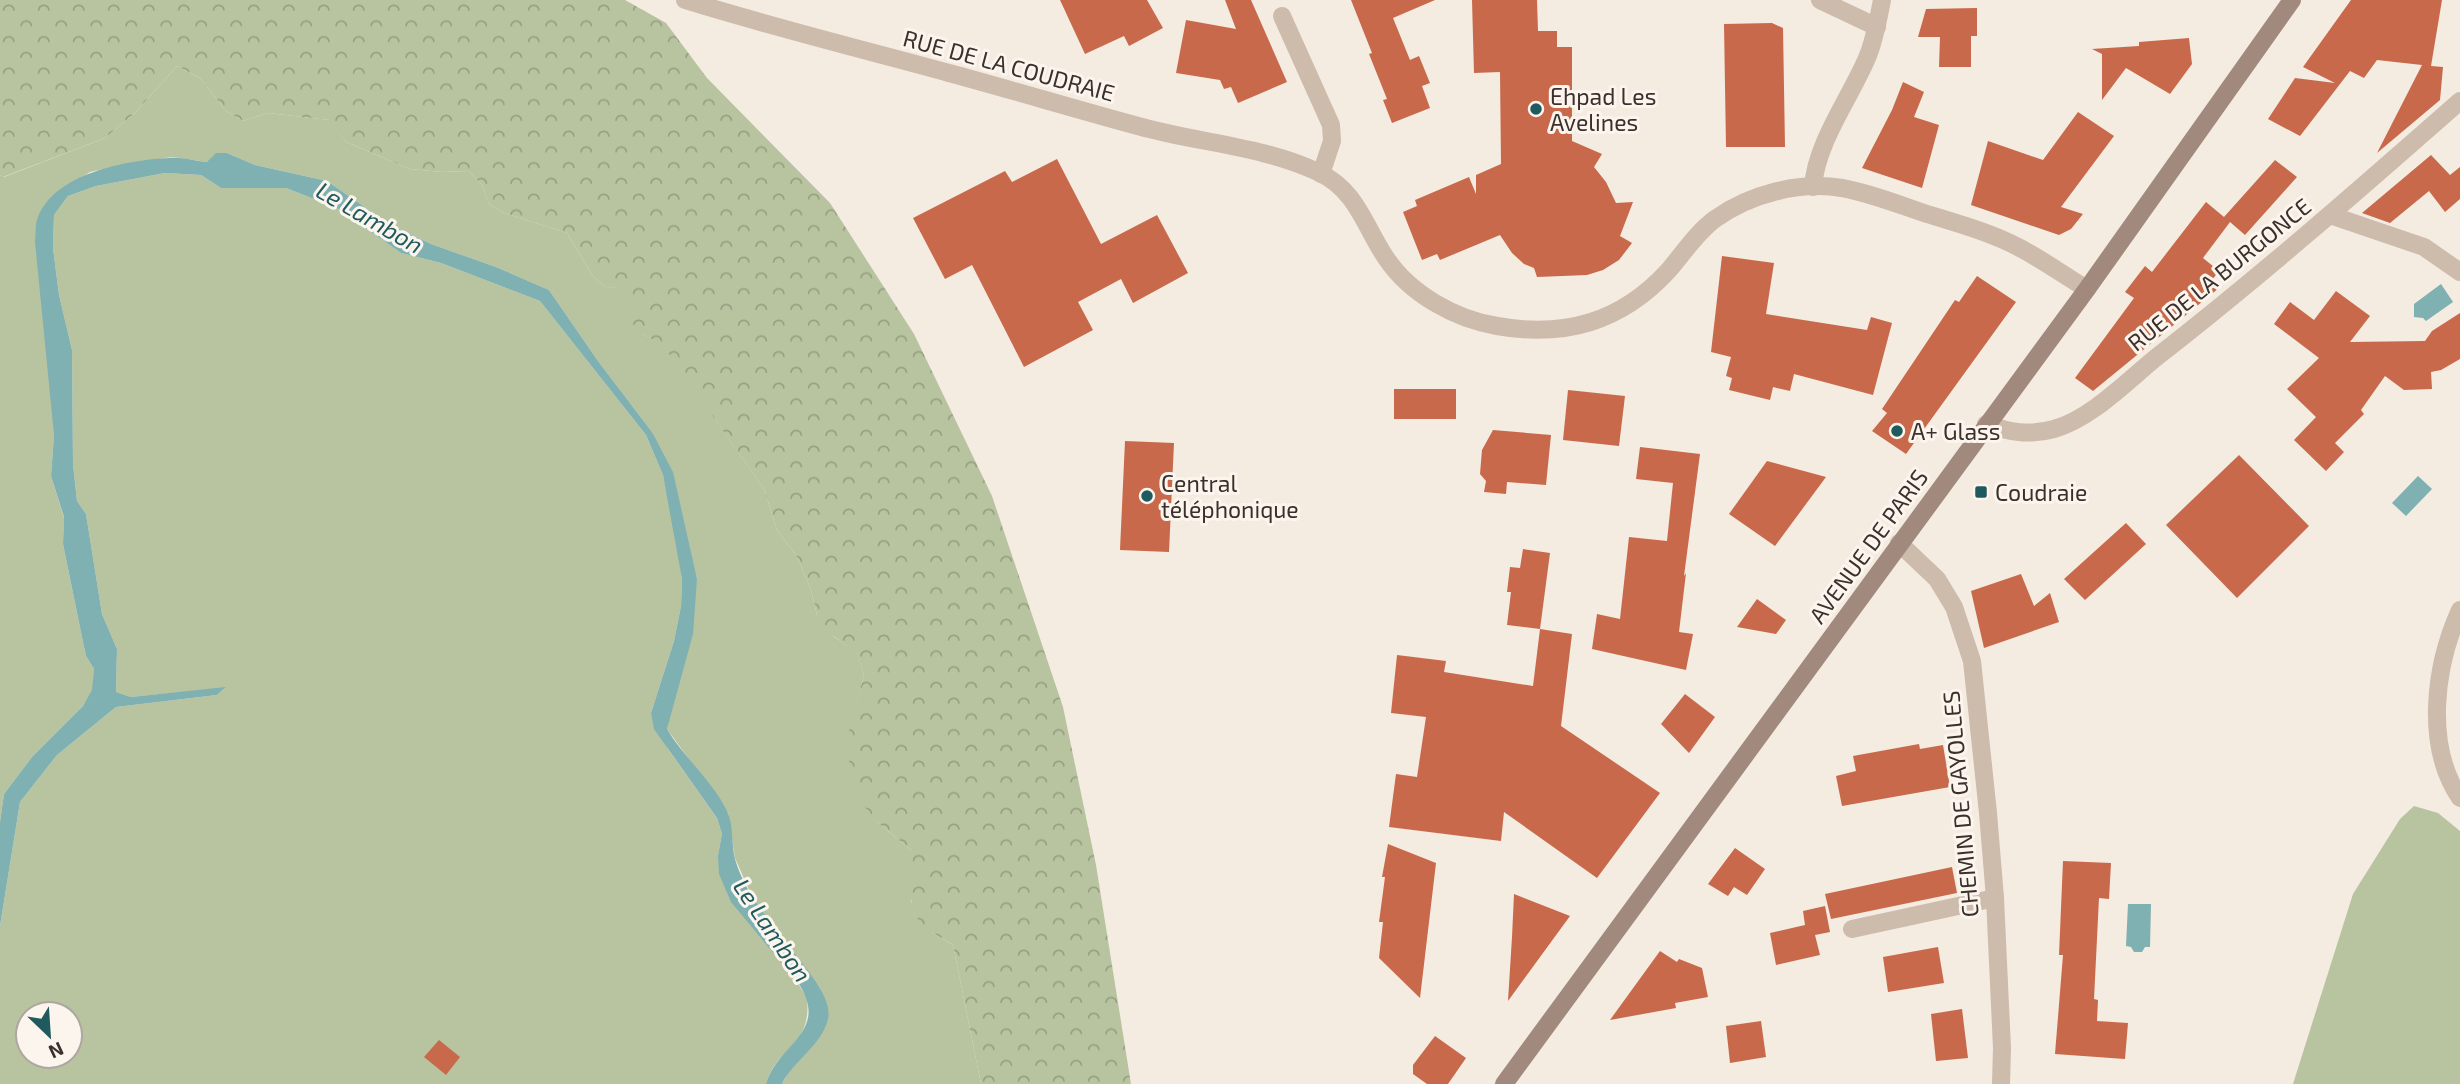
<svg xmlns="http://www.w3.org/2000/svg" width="2460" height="1084" font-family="'Exo 2',sans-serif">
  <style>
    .green { fill: #b8c4a0; fill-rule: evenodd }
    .forest { fill: url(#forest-crowns) }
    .water { fill: #7fb0b2 }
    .building { fill: #c8694b }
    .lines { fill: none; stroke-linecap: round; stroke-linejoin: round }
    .minor { stroke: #cdbbac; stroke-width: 18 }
    .tertiary { stroke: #cdbbac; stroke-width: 18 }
    .secondary { stroke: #a18a7d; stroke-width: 18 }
    .poi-dot { fill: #1f5a5e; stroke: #fbf5ee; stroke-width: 2.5 }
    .labels { text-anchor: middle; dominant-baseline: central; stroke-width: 6; stroke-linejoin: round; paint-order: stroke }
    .street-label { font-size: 23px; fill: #3b302b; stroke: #fbf5ee }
    .poi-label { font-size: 23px; fill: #3b302b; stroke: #fbf5ee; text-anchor: start }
    .water-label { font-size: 24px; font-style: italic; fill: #1f5a5e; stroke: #fbf5ee }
  </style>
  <defs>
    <pattern id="forest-crowns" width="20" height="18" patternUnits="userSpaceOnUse" patternTransform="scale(1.75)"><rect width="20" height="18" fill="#b8c4a0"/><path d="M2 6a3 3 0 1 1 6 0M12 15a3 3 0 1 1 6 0" fill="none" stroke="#97a083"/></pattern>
  </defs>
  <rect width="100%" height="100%" fill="#f4ebe1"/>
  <g class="green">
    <polygon points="177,66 200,78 226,111 243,121 268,113 330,120 346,142 410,169 442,172 469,171 482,185 489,204 504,213 567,233 592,275 605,287 632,288 644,335 662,343 764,489 777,530 797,557 811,590 817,615 834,637 857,651 864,675 849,734 877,822 911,850 911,902 933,933 953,945 981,1084 782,1084 827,1005 818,985 753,899 735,858 728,813 667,729 697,579 652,432 598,361 549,290 496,267 431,244 389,224 327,181 255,165 227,153 207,162 172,157 125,164 90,172 49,200 54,435 51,476 64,518 63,544 83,642 86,656 94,669 93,690 83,706 32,757 4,794 0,822 0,175 4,177 105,138 135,113"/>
    <path d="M 165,173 L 201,175 L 221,188 L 286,188 L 337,208 L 401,253 L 441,263 L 540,301 L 646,435 L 663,475 L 678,545 L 682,579 L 681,606 L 674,641 L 651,713 L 668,749 L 717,818 L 722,834 L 718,855 L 807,998 C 812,1048 777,1045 766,1084 L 0,1084 L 0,926 L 20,802 L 57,755 L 116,707 L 217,695 L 225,688 L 131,697 L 116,692 L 117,649 L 102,614 L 86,514 L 77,501 L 73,464 L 72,350 L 59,295 L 53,248 L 54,215 L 68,196 L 96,186 ZM 28,1014 L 70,1014 L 70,1056 L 28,1056 Z"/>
    <polygon points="2414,806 2438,813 2460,831 2460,1084 2293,1084 2353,894 2400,819"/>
  </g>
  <path class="forest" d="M 0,0 L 625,0 L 666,23 L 707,78 L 830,203 L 914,334 L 992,496 L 1063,707 L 1096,865 L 1131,1084 L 981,1084 L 953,945 C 942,938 925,930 917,918 C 907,904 911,868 911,850 L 877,822 L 860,801 L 850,782 L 848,734 L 864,675 L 857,652 L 824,630 L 817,615 L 811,590 L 797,557 L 777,530 L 764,489 L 662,344 L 644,335 L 632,323 L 632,289 L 605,287 L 592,275 L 567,233 L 504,213 L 489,204 L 482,185 L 469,171 L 442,172 L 410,169 L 346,142 L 329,120 L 268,113 L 243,121 L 226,111 L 200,78 L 177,66 L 135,113 L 105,138 L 3,177 L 0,175 Z"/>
  <g class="water">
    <path d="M 216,153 L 227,153 L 255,165 L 327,181 L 389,224 L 431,244 L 496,267 L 549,290 L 598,361 L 652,432 L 673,472 L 697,579 L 693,634 L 667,729 C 684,758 712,780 727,811 C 734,826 731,843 735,859 C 745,895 773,924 795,954 C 806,969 833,998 828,1019 C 822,1045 793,1061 782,1084 L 766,1084 C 777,1044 830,1033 799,984 L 731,902 L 719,874 L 718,855 L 722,834 L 717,818 L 654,729 L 651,713 L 674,641 L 681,606 L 682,579 L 663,475 L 646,435 L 540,301 L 441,263 L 401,253 L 337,208 L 286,188 L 221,188 L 201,175 L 165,173 L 96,186 L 68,196 L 54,215 L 53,248 L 59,295 L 72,350 L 73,464 L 77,501 L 86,514 L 102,614 L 117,649 L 116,692 L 131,697 L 226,687 L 217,695 L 116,707 L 57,755 L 20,802 L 0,926 L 0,822 L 4,794 L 32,757 L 83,706 L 92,690 L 94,669 L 86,656 L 83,642 L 63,544 L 64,517 L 51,476 L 54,435 L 35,242 C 36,235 35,226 37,220 C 52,173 128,160 169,158 C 182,157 195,161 207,162 Z"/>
    <polygon points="2441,284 2453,302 2426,321 2423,318 2414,317 2414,304"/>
    <polygon points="2418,476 2432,489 2406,516 2392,503"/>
    <polygon points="2128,904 2151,904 2150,947 2145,947 2142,952 2134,952 2131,947 2126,946"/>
  </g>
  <g class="building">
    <polygon points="1060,0 1147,0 1163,28 1129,46 1124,36 1085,54"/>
    <polygon points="1225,0 1251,0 1287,82 1238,103 1231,87 1224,89 1220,80 1176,73 1186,20 1236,29"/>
    <polygon points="1351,0 1435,0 1393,18 1410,60 1419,56 1430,83 1422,86 1430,108 1392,123 1383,100 1387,99 1369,54 1372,53"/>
    <polygon points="1472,0 1537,0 1538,31 1557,31 1557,47 1572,47 1572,141 1602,154 1594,167 1606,182 1616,203 1633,202 1620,236 1632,243 1619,260 1603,270 1587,275 1537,277 1534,268 1524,264 1512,253 1500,235 1440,260 1437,254 1422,260 1403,212 1417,206 1415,200 1469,177 1476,194 1476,175 1501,164 1500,72 1474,73"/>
    <polygon points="2351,0 2442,0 2431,66 2443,67 2440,100 2377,153 2422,65 2377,60 2364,78 2350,71 2300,136 2268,119 2295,78 2335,83 2303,67"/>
    <polygon points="1977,8 1977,36 1971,36 1971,67 1939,67 1940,37 1918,37 1926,9"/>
    <polygon points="1772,23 1783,28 1785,147 1726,147 1724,24"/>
    <polygon points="2189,38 2192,64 2170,94 2126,68 2102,100 2102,54 2092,49 2139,46 2139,42"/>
    <polygon points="1903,82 1924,92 1914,117 1939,125 1922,188 1862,168 1892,110"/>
    <polygon points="2078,112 2114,136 2061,207 2083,214 2071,229 2059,235 1971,205 1988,141 2043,160"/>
    <polygon points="2431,155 2450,175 2460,167 2460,199 2445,212 2429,191 2390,223 2362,213"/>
    <polygon points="1057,159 1101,244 1157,215 1188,273 1133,303 1121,279 1078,302 1093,330 1024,367 972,265 945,279 913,218 1005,171 1012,182"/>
    <polygon points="2275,160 2297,177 2245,235 2230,222 2203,258 2219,271 2208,285 2219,288 2093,391 2075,378 2134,298 2125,292 2145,266 2152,272 2206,202 2224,217"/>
    <polygon points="1722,256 1774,263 1766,314 1867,330 1871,317 1892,323 1873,395 1794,374 1790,391 1773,387 1770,400 1729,390 1732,378 1726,376 1731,357 1711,352"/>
    <polygon points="1977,276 2016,302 1906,454 1872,431 1887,413 1882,409 1955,300 1959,302"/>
    <polygon points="2336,291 2370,316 2350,342 2425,341 2432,331 2460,313 2460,359 2441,370 2431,372 2432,389 2404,390 2385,376 2361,410 2364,414 2335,443 2344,452 2326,471 2294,440 2316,417 2287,389 2319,358 2274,324 2290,302 2314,320"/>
    <rect x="1394" y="389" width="62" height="30"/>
    <polygon points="1568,390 1625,396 1619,446 1563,440"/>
    <polygon points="1493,430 1551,435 1546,485 1507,482 1506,494 1484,492 1486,481 1480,474 1482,450"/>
    <polygon points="1125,441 1174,443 1169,552 1120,550"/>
    <polygon points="1640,447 1700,454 1684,576 1686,573 1679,632 1693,634 1686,670 1592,649 1597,614 1620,619 1629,537 1667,541 1673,483 1636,479"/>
    <polygon points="2239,455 2309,526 2237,598 2166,525"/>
    <polygon points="1767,461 1826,477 1775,546 1729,514"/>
    <polygon points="2126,523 2146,544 2085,600 2064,579"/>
    <polygon points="1523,549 1550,553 1540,629 1507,625 1511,592 1507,592 1510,567 1520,568"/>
    <polygon points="2021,574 2034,606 2050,593 2059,622 1984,648 1971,591"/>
    <polygon points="1757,599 1786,620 1776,634 1737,627"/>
    <polygon points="1540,629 1572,634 1561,726 1660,793 1597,878 1504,812 1501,841 1389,827 1396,774 1417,777 1426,717 1391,713 1397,655 1446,661 1444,672 1533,686"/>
    <polygon points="1685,694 1715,717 1689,753 1661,724"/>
    <polygon points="1919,744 1920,749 1943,745 1950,787 1842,806 1836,776 1856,771 1853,756"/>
    <polygon points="1388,844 1436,863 1420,998 1379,958 1383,922 1379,922 1385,877 1382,877"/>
    <polygon points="1735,848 1765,869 1747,895 1734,887 1728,896 1708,884"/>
    <polygon points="2063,861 2111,863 2109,899 2099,898 2094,999 2098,1000 2097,1021 2128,1023 2125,1059 2055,1054 2063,955 2059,955"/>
    <polygon points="1952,867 1957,893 1831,919 1825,894"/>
    <polygon points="1514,894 1570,916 1508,1001 1512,937"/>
    <polygon points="1825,906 1830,932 1815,935 1820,955 1776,965 1770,933 1805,925 1803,911"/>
    <polygon points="1938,947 1944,983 1888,992 1883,957"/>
    <polygon points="1660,951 1677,962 1679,959 1702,968 1708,997 1675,1003 1676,1008 1610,1020"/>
    <polygon points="1962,1009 1968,1058 1936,1061 1931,1014"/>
    <polygon points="1761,1021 1766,1057 1730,1063 1726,1026"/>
    <polygon points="1435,1036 1466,1058 1448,1084 1427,1084 1413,1074 1413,1065"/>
    <polygon points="439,1040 460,1057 446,1075 424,1057"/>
  </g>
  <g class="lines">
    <g class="minor">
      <path d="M 685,0 C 772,27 861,49 949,73 C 1012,90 1075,109 1138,126 C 1198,143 1264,146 1320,173 C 1357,191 1365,227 1386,258 C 1410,294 1455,319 1497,326 C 1565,338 1621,322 1668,271 C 1683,254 1696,233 1715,219 C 1750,194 1799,181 1842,188 C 1870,193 1897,204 1924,213 C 1956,223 1990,232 2020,248 C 2043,260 2065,276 2087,289"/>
      <polyline points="1820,0 1877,27"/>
      <polyline points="1282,16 1331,125 1332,141 1321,174"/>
      <path d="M 1813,187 C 1816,143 1850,98 1867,58 C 1875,39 1878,20 1882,0"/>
      <polyline points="2330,215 2424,247 2460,272"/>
      <polyline points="1899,543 1937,579 1954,607 1972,661 1988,813 1995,898 2002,1048 2001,1084"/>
      <path d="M 2460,610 C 2435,665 2424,745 2460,798"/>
      <polyline points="1852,929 1995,898"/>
    </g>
    <path class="tertiary" d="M 1986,424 C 2009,432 2029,436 2054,429 C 2091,419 2128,380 2158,356 C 2262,275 2361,188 2460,101"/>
    <polyline class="secondary" points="1504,1084 2087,289 2292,0"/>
  </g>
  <g class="poi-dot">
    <circle cx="1536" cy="109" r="7"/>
    <circle cx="1897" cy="431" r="7"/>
    <rect x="1974" y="485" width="14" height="14" rx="3.5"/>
    <circle cx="1147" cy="496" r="7"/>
  </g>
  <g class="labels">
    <g class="street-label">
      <text transform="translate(1009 65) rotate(15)">RUE DE LA COUDRAIE</text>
      <text transform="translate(2219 274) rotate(-39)">RUE DE LA BURGONCE</text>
      <text transform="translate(1868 546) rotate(-54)">AVENUE DE PARIS</text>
      <text transform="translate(1960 804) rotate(-95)">CHEMIN DE GAYOLLES</text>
    </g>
    <g class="poi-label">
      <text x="1550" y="96">Ehpad Les<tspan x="1550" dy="26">Avelines</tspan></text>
      <text x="1911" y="431">A+ Glass</text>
      <text x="1161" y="483">Central<tspan x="1161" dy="26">téléphonique</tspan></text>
      <text x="1995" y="492">Coudraie</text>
    </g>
    <g class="water-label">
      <text transform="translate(370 217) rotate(30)">Le Lambon</text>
      <text transform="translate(773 930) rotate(56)">Le Lambon</text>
    </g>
  </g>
  <g transform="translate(49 1035) rotate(155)"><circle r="33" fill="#fbf5ee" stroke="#aea6a0" stroke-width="2"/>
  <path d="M0-5L12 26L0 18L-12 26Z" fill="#1f5a5e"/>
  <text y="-10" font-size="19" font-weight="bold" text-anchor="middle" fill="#3b302b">N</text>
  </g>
</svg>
